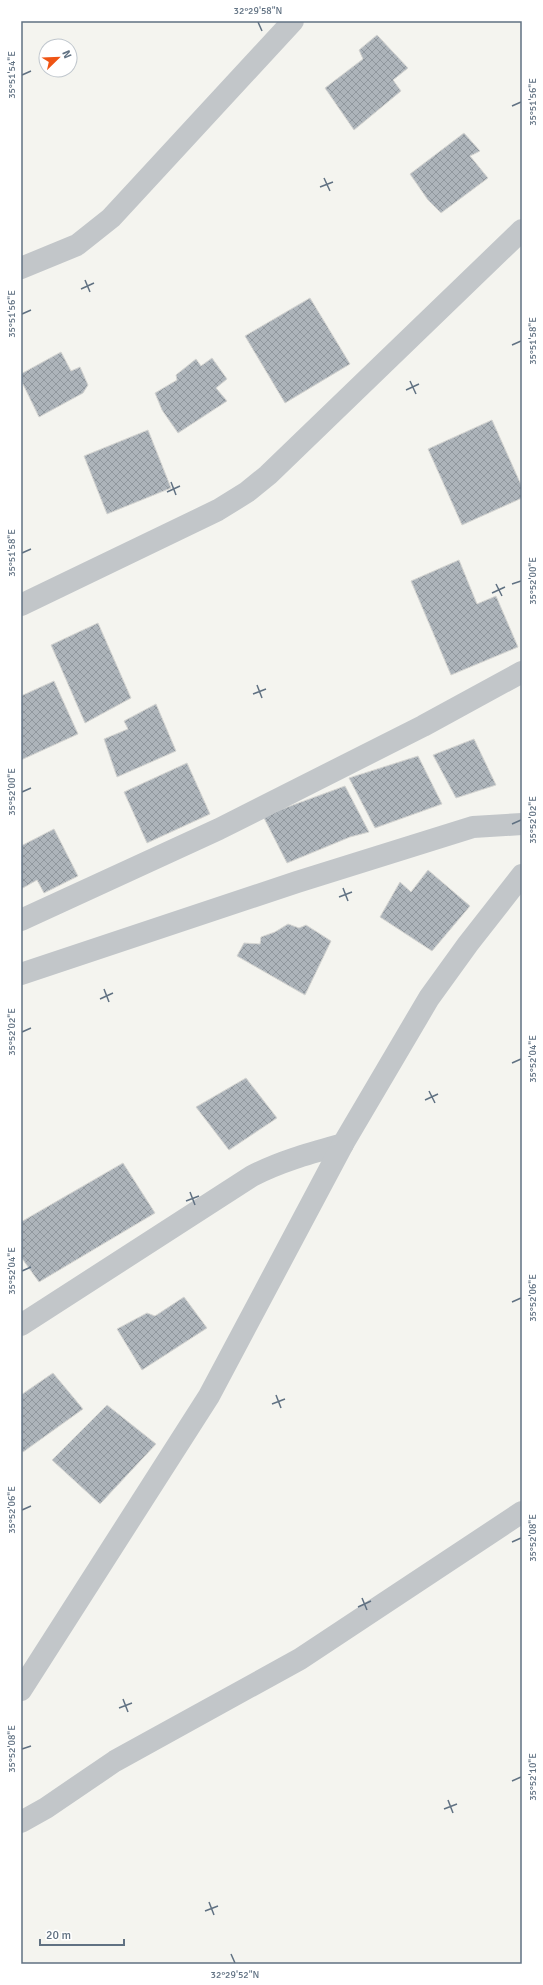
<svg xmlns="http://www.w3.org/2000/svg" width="543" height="1985" font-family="Signika,sans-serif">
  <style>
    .building { fill: url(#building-cross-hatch); stroke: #d5d5d2 }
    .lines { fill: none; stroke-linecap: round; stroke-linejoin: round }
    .minor { stroke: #c2c6c9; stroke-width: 22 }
    .ticks { fill: none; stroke: #607182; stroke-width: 1.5 }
    .neatline { fill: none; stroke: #607182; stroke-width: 1.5 }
    .ticks-label { font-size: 10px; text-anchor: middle; fill: #607182 }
  </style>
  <defs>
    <pattern id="building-cross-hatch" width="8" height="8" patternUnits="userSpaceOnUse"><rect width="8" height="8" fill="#adb4ba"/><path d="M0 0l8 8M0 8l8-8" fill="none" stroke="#90979d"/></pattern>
  </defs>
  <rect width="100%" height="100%" fill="#f4f4ef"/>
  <g class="building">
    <polygon points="377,35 408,68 393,80 401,91 354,130 325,88 363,59 359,50"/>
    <polygon points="464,133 480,151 470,156 488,178 441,213 428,200 410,174"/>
    <polygon points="310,298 350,364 285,403 245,336"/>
    <polygon points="61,352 71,371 80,367 88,385 83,393 39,417 21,380 21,374"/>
    <polygon points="212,358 227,379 216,388 227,401 178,433 162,410 155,393 177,380 176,375 196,359 201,366"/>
    <polygon points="492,420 522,487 522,498 462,525 428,449"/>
    <polygon points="148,430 171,488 107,514 84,456"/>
    <polygon points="459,560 477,604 496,596 518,647 451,675 411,581"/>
    <polygon points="98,623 131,698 85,723 51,645"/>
    <polygon points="54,681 78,734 21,760 21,696"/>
    <polygon points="156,704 176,751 117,777 104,739 128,729 124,721"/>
    <polygon points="474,739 496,785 456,798 433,755"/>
    <polygon points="418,756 442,804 375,828 349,778"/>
    <polygon points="187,763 210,814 147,843 124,792"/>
    <polygon points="345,786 369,832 350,837 287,863 263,816"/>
    <polygon points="54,829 78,876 44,893 37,880 21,889 21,846"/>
    <polygon points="428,870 470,906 432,951 380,917 400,882 411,892"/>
    <polygon points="288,924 299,928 306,925 331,941 305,995 237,956 244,943 260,944 261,937 275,932"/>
    <polygon points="246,1078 277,1118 229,1150 196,1107"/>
    <polygon points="123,1163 155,1213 39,1282 21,1257 21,1222"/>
    <polygon points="184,1297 207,1328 142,1370 117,1329 147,1313 155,1316"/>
    <polygon points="53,1373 83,1409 23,1452 21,1450 21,1395"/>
    <polygon points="107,1405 156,1444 100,1504 52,1460"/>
  </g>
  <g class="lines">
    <g class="minor">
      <polyline points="21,268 77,245 111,218 293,21"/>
      <polyline points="21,605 218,510 247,492 268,475 522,230"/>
      <polyline points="21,920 219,829 423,726 522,672"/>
      <polyline points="21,974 297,882 473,827 522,824"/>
      <path d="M 21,1325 L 252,1176 C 281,1161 311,1153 343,1144"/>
      <polyline points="21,1690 209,1396 343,1144 429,998 468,944 522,875"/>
      <polyline points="21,1822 46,1808 115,1761 300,1659 522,1512"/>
    </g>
  </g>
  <path class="ticks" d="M 258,22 L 262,31M 22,75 L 31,71M 512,106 L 521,102M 324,178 L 330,191M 320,187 L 333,182M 85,280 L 90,292M 81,289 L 94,283M 22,314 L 31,310M 512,345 L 521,341M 410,381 L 416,394M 406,390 L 419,384M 171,482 L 176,495M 167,492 L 180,486M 22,553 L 31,549M 496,584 L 502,596M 512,584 L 521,581M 492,593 L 505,587M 257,685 L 262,698M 253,694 L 266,689M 22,792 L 31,788M 512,824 L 521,820M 343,888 L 348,901M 339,897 L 352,892M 104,989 L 109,1002M 100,999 L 113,993M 22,1032 L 31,1028M 512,1063 L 521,1059M 429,1091 L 435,1103M 425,1100 L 438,1094M 190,1192 L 195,1205M 186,1201 L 199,1196M 22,1271 L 31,1267M 512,1302 L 521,1298M 276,1395 L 281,1408M 272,1404 L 285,1399M 22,1510 L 31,1506M 512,1542 L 521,1538M 362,1598 L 367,1610M 358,1607 L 371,1601M 123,1699 L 128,1712M 119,1708 L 132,1703M 22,1749 L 31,1746M 512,1781 L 521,1777M 448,1800 L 453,1813M 444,1809 L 457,1804M 209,1902 L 214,1915M 205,1911 L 218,1906M 231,1954 L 235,1963"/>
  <rect width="543" height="1985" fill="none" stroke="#ffffff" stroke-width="44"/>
  <g transform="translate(58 58) rotate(67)"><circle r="19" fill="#ffffff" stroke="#bfc6cd"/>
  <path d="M0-3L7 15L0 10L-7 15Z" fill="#ef5414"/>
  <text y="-6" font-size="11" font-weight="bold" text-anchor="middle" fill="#607182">N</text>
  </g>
  <path d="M40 1939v6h84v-6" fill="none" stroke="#607182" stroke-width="2"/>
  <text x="46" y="1939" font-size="12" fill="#607182" stroke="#ffffff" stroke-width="3" paint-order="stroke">20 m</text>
  <rect x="22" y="22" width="499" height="1941" class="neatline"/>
  <g class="ticks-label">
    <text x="258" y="14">32°29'58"N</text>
    <text transform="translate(11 75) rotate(-90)" y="4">35°51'54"E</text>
    <text transform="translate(532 102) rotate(-90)" y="4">35°51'56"E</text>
    <text transform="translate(11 314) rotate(-90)" y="4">35°51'56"E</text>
    <text transform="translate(532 341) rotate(-90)" y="4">35°51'58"E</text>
    <text transform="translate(11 553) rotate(-90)" y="4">35°51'58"E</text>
    <text transform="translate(532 581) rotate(-90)" y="4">35°52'00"E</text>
    <text transform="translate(11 792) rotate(-90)" y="4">35°52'00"E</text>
    <text transform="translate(532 820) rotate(-90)" y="4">35°52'02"E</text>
    <text transform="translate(11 1032) rotate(-90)" y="4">35°52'02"E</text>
    <text transform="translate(532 1059) rotate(-90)" y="4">35°52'04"E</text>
    <text transform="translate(11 1271) rotate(-90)" y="4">35°52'04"E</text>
    <text transform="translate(532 1298) rotate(-90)" y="4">35°52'06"E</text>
    <text transform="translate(11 1510) rotate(-90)" y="4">35°52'06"E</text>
    <text transform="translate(532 1538) rotate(-90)" y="4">35°52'08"E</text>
    <text transform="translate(11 1749) rotate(-90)" y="4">35°52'08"E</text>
    <text transform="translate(532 1777) rotate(-90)" y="4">35°52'10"E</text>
    <text x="235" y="1978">32°29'52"N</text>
  </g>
</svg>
